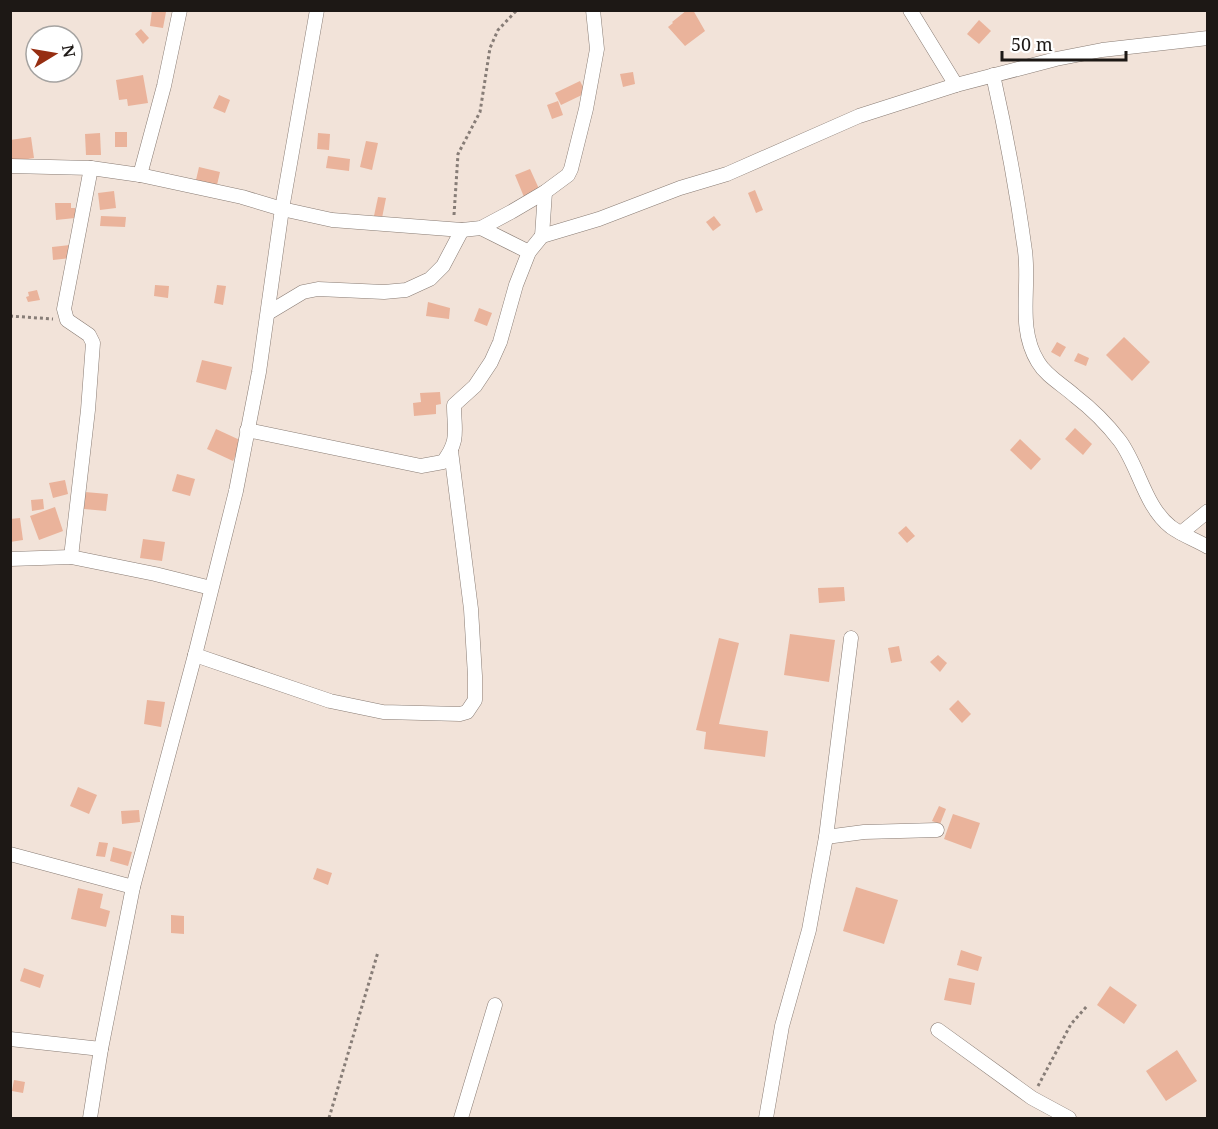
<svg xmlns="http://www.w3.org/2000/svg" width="1218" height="1129" font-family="'Noto Serif',serif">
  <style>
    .building { fill: #eab39b }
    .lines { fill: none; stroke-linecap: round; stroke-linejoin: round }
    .street-casing { stroke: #897c74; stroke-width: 15 }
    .path { stroke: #877d77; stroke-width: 3; stroke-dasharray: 3 3; stroke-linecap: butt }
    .street { stroke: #fff; stroke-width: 14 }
  </style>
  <rect width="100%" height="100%" fill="#f2e3d9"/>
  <g class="building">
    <polygon points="152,10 166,12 163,28 150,26"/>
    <polygon points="687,10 693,10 705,31 685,46 668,27 673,23 672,22"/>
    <polygon points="979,20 991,31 979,44 967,34"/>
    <polygon points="141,29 149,38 143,44 135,34"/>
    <polygon points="633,72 635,84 623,87 620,74"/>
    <polygon points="143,75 148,103 128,106 127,99 119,100 116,80"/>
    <polygon points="580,81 586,93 561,105 555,93"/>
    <polygon points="219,95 230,100 225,113 213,108"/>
    <polygon points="558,101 563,115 552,119 547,105"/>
    <rect x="115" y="132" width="12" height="15"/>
    <polygon points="100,133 101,155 86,155 85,134"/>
    <polygon points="318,133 330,134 329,150 317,149"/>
    <polygon points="31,137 34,158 10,162 10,140"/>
    <polygon points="366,141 378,143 372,170 360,167"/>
    <polygon points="328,156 350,159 349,171 326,168"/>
    <polygon points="199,167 220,172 217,185 196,180"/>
    <polygon points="530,169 540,191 524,197 515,175"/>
    <polygon points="755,190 763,210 756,213 748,193"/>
    <polygon points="114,191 116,208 100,210 98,193"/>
    <polygon points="378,197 386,198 382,218 374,216"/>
    <polygon points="55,203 71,203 71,208 75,208 75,218 56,220"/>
    <polygon points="101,216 126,217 125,227 100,226"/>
    <polygon points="714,216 721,225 713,231 706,222"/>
    <polygon points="70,245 71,258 53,260 52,247"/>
    <polygon points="155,285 169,286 168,298 154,296"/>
    <polygon points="217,285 226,286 223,305 214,303"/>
    <polygon points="37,290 40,300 28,302 26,297 29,296 28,292"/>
    <polygon points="428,302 450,308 449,319 426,316"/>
    <polygon points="479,308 492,313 487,326 474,321"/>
    <polygon points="1124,337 1150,362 1132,381 1106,355"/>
    <polygon points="1057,342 1066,347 1060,357 1051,352"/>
    <polygon points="1078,353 1089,358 1086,366 1074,361"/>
    <polygon points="202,360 232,367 226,390 196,382"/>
    <polygon points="440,392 441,404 436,405 436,414 414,416 413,403 421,402 420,393"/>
    <polygon points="1075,428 1092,444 1083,455 1065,439"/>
    <polygon points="216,429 242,441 233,461 207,449"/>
    <polygon points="1020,439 1041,459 1031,470 1010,450"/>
    <polygon points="177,474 195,479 190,496 172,491"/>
    <polygon points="65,480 68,494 53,498 49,483"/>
    <polygon points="85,492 108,494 106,511 84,509"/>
    <polygon points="43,499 44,509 32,511 31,500"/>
    <polygon points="55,507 63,531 39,540 30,516"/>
    <polygon points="20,518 23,540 10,542 10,519"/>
    <polygon points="906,526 915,536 907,543 898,533"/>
    <polygon points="143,539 165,542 162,561 140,558"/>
    <polygon points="844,587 845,601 819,603 818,588"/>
    <polygon points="790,634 835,640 829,682 784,675"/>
    <polygon points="719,638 739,643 719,724 768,731 765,757 704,749 706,732 696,730"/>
    <polygon points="899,646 902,661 891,663 888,648"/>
    <polygon points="938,655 947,663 940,672 930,662"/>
    <polygon points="147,700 165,702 161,727 144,724"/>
    <polygon points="958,700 971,714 962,723 949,709"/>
    <polygon points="78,787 97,795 89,814 70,806"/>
    <polygon points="939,806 946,809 940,824 932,821"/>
    <polygon points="139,810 140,822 122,824 121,811"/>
    <polygon points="953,814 980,823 971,849 944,839"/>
    <polygon points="99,842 108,843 105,857 96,856"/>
    <polygon points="113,847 132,852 128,866 110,861"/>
    <polygon points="317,868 332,873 328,885 313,879"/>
    <polygon points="856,887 898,900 884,944 843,931"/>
    <polygon points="78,888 103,894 100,908 110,911 106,927 71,919"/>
    <polygon points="171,915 184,916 184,934 171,933"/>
    <polygon points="961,950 982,957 978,971 957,965"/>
    <polygon points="24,968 44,975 40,988 20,981"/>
    <polygon points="949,978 975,983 971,1005 944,1000"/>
    <polygon points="1110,986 1137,1005 1124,1024 1097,1005"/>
    <polygon points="1177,1050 1197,1081 1166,1101 1146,1071"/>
    <polygon points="14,1080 25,1082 23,1093 12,1091"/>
  </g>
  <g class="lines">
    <g class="street-casing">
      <g id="street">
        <polyline points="910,10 956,85"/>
        <path d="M 993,75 C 1006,133 1017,192 1025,251 C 1030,289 1017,328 1038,362 C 1046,376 1063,385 1075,396 C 1092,409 1107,424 1120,441 C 1139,467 1145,507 1171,527 C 1182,535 1196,540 1208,547"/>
        <polyline points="10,166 91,168 140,175 242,197 282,209 332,220 462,230 481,228 511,212 545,192 568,175 571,169 586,109 597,49 593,10"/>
        <polyline points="140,175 164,86 180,10"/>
        <polyline points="481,228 529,252"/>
        <polyline points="542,236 545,192"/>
        <polyline points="268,313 303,292 318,289 384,292 406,290 430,279 443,266 462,230"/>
        <path d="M 247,430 L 421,466 L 443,462 C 460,440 454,430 454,405 L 475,386 L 491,362 L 500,342 L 516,285 L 529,252 L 542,236 L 599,219 L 680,188 L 727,174 L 859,116 L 956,85 L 1056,59 L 1102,50 L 1208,38"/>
        <polyline points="1181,533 1208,511"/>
        <polyline points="71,557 88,410 93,343 89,335 67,320 64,309 91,168"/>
        <polyline points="10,559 71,557 155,574 211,588"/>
        <polyline points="195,655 330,701 383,712 460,714 467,712 475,700 475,676 471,609 451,451"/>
        <polyline points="826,837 864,832 937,830"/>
        <polyline points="10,854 133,887"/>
        <polyline points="938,1030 1032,1098 1069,1118"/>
        <polyline points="10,1039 101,1049"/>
        <polyline points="90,1118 101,1049 133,887 195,655 236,491 259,372 282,209 317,10"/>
        <polyline points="461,1118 495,1005"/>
        <polyline points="766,1118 782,1026 809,930 826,837 851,638"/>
      </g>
    </g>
    <g class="path">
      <polyline points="454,215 458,154 480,112 490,48 498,30 517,10"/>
      <polyline points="10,316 53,319"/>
      <polyline points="1038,1086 1071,1024 1087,1006"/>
      <polyline points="329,1118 378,952"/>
    </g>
    <use href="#street" class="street"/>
  </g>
  <rect width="1218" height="1129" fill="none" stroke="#1d1815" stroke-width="24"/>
  <g transform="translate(54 54) rotate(79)"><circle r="28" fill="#ffffff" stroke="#a5a3a1" stroke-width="1.5"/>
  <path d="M0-4.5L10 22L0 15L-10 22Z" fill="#962e12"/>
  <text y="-9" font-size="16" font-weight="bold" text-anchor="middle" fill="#1d1815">N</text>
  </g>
  <path d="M1002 51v9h124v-9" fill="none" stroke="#1d1815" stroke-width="3"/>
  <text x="1011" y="51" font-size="18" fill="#1d1815" stroke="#ffffff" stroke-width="4.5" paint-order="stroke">50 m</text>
</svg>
